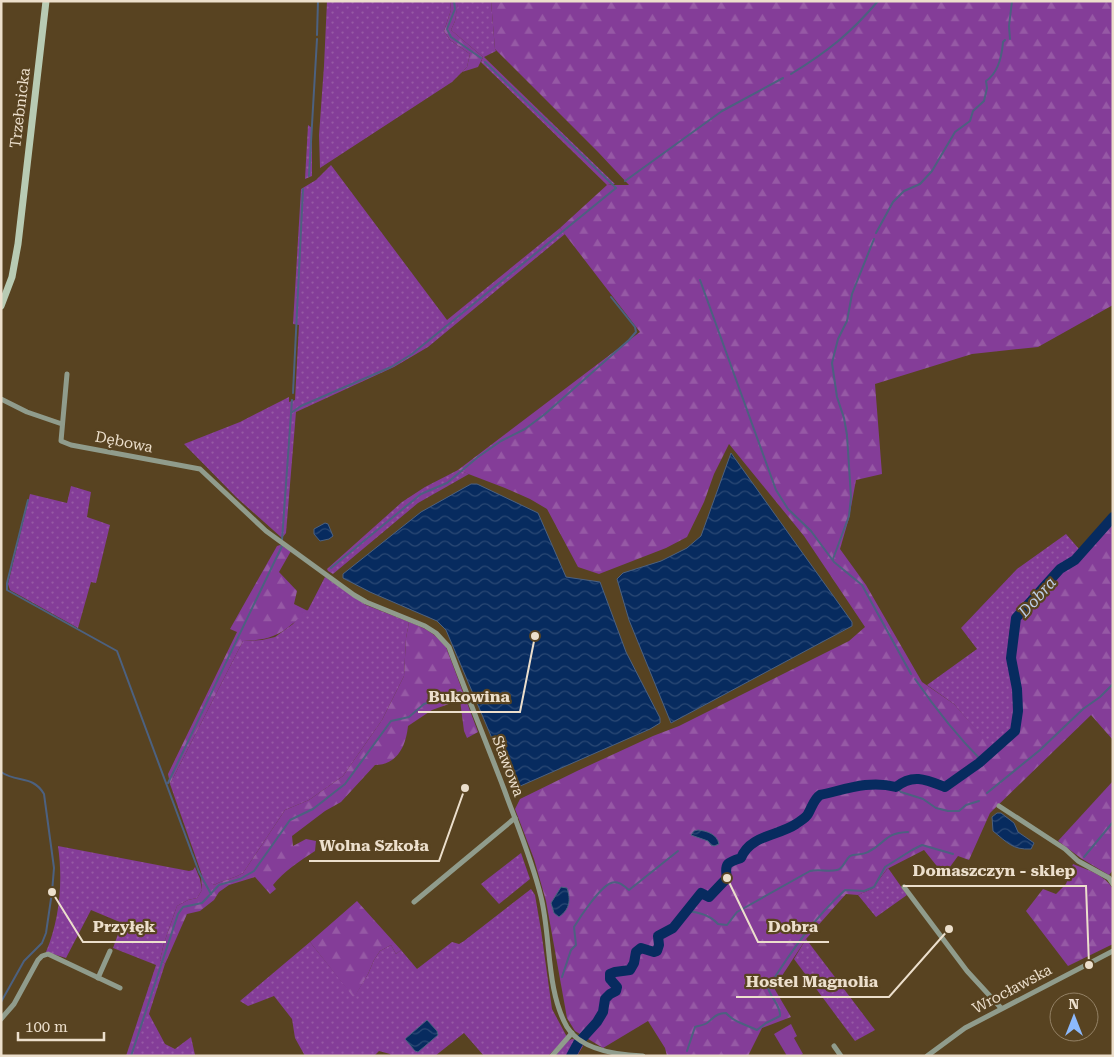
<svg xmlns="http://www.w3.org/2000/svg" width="1114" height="1057" font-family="'Roboto Serif',serif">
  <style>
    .grass { fill: url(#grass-dots) }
    .forest { fill: url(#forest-firs) }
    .park { fill: #843d98 }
    .water { fill: url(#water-waves); stroke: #4c6180 }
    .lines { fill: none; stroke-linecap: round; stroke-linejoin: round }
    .stream { stroke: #4c6180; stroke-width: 2 }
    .river { stroke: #072b5f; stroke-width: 10 }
    .street { stroke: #909c8c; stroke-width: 5 }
    .secondary { stroke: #b8cbb3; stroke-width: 7 }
    .labels { text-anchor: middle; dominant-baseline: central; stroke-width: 4.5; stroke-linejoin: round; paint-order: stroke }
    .street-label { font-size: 15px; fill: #ecdfcc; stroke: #584321 }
    .water-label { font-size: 16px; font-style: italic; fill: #bccde6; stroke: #584321 }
    .leader { fill: none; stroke: #ecdfcc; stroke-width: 2 }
    .callout-dot { fill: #ecdfcc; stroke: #584321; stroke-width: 2 }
    .callout-label { font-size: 16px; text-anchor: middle; font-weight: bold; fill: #ecdfcc; stroke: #584321; stroke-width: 4.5; stroke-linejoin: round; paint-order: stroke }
  </style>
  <defs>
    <pattern id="grass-dots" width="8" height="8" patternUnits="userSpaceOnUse" patternTransform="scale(1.25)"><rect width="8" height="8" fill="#843d98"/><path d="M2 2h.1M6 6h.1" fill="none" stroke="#9659a5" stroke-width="1.8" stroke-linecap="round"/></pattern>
    <pattern id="forest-firs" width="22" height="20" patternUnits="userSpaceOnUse" patternTransform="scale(1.25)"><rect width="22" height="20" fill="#843d98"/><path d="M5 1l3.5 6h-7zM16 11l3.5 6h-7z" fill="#9659a5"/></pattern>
    <pattern id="water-waves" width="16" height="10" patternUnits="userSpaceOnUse" patternTransform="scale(1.25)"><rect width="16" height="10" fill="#072b5f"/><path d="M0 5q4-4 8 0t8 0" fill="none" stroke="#2b4975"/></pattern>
  </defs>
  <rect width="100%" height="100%" fill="#584321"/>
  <g class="grass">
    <polygon points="327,1 450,1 451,10 444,31 450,40 470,54 467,67 452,82 320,168 319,135 324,66"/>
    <polygon points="458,1 491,1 495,49 496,51 484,57 615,184 607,185 484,65 481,62 483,57 451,30 455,21"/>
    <polygon points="308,125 312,128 312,176 305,179"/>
    <polygon points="331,165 447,320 560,228 565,234 428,347 394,367 296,412 286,533 282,538 236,497 184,444 240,422 289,397 289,402 295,400 299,325 293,324 301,189 316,180"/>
    <polygon points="458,470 469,474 418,503 333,574 328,571 327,569 402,502 425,487"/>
    <polygon points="71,486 91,492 87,517 110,525 96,583 91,582 78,628 10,590 8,584 30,494 67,503"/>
    <path d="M 1066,534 L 1079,549 C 1074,558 1067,559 1059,566 C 1047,576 1035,594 1025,607 C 1021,611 1014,615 1012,621 C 1002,649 1018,685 1015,715 C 1014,721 1014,729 1010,734 C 1006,740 999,745 993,750 L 954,704 L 927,685 L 977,649 L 961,628 L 1017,569 Z"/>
    <path d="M 325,577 L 366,605 L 409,622 L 406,638 L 404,676 L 382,720 L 343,776 L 309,800 L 285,810 L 243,873 C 233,879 223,880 214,885 L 203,878 L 170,784 L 243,641 L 262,640 L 275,637 L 293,624 L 301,614 L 308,610 Z"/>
    <path d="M 58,846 L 189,871 L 193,870 L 195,867 L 200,879 L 202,890 L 197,898 L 188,900 L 177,906 L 164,943 L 160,960 L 165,964 L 149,1014 L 165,1044 L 175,1049 L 191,1037 L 195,1055 L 200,1056 L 126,1056 L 156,965 L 113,948 L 122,923 L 91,910 L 66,958 L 46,952 C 60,919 63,880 58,846 Z"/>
    <polygon points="521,853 530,879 499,904 481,884"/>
    <polygon points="888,868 907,895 876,917 858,895 872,889"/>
    <polygon points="531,889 535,895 541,930 552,1009 567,1037 548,1056 484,1056 464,1033 435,1056 391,1056 390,1054 379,1051 374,1056 305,1056 295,1038 292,1019 274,996 248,1006 240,1001 310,942 354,997 368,974 374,960 380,951 391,945 396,954 401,950 417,969 452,942 459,944 464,941"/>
    <polygon points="806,939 875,1030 855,1041 794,959"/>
    <polygon points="572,1039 578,1040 583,1046 577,1056 555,1056 568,1041"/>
  </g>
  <g class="forest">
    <polygon points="450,1 458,1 458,4 455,21 451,30 483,57 478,67 462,72 467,67 470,54 450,40 444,31 451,10"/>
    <polygon points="491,1 1113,1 1113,305 1038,347 972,354 875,384 882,474 856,480 849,518 840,549 866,585 922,682 954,704 996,752 1009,741 1016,732 1018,724 1019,688 1013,657 1017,620 1062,572 1082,556 1113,521 1113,740 1091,715 990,813 969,860 958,856 944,875 924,850 887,869 872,889 858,895 846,894 806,939 774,988 791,1017 762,1028 748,1056 667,1056 665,1048 648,1021 603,1048 575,1031 567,1018 546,901 534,859 515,809 520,799 577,771 653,736 679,726 849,641 865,627 804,536 729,444 714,474 704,502 687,537 666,548 599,574 578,567 547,509 530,499 505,488 458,470 640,332 560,228 607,185 629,185 598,152 495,49"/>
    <path d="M 280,545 L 291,551 L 279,572 L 297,591 L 294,604 L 308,611 C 301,614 298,620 292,624 C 276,638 264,640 243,641 L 170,784 L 168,774 L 237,632 L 230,629 L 277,546 Z"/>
    <path d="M 409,622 C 427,629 434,633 446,647 L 478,732 L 467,738 L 464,731 L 460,700 L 432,710 L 408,726 C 406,745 398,765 375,765 L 341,802 L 325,811 L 292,836 L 293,846 L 306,839 L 316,841 L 315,851 C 300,861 284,871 273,885 L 276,889 L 270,894 L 255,877 L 229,885 L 219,892 L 214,900 L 200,911 L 187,914 L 165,964 L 160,960 L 164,943 L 177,906 L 188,900 L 197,898 L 202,890 L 201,875 L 214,885 C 223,880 233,879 243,873 L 285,810 L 309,800 L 343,776 L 382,720 L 404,676 L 406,638 Z"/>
    <polygon points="1113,781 1113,870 1109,875 1082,859 1058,841"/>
    <path d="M 1073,864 C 1088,870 1105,875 1113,889 L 1113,944 L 1068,966 L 1026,911 L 1043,889 L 1056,894 L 1066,884 Z"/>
    <polygon points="357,901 401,950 396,954 391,945 380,951 374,960 368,974 354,998 310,942"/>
  </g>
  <polygon class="park" points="791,1024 797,1036 794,1038 803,1054 799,1056 787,1056 774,1034"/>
  <g class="water">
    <polygon points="731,453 852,622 852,626 671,723 629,620 617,579 623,573 661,561 687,548 701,536"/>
    <polygon points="471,484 477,484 538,513 566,577 600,582 626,652 660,718 660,723 650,729 518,787 511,783 446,630 437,621 370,592 343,578 343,574 421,512"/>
    <polygon points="325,523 328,524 333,536 329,539 320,541 314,534 314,529"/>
    <path d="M 997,813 L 1001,813 L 1014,823 L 1018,832 L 1034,843 L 1031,849 C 1012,850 1007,842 993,831 L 992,817 Z"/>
    <path d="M 698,830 C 707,831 717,834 719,844 L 714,846 L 711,845 L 708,841 L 691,835 L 694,831 Z"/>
    <path d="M 561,887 L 567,888 C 571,900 570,909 559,917 L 554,913 L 551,903 Z"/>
    <polygon points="427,1020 437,1031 438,1035 418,1052 415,1051 405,1039"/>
  </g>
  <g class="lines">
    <g class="stream">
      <polyline points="454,1 455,9 447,29 451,37 481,58"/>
      <polyline points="317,35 318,1"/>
      <polyline points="1010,39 1009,26 1012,1"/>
      <path d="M 791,74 C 827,52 851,33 878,1"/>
      <polyline points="309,176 317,39"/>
      <polyline points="625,181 722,111 783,78"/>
      <path d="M 876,233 L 893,202 L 904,191 L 920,184 L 932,171 L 955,132 L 970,121 L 973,111 L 984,101 L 987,88 L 986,81 C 998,73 1002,55 1003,42 L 1005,40"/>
      <polyline points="700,280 776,490 788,509 811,531 834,562 862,585 911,674"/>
      <polyline points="293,393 303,189"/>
      <polyline points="291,413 301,406 391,367 412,354 616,188 485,62"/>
      <polyline points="28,500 7,583 7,590 117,651 199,872 211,894"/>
      <polyline points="282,540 292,400"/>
      <polyline points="833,559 849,516 851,497 847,435 844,418 837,397 832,363 838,339 847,321 852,294 874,239"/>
      <polyline points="331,568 421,494 447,483 478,457 501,441 525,429 545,414 629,340 636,332 635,327 611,297"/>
      <path d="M 915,679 C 935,708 956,735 982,761"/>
      <path d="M 1,772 C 17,783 33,775 44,794 L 54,868 L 52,892 L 46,933 L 42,943 L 24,961 L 1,1002"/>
      <polyline points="168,783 282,546"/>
      <polyline points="896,787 901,792 923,799 936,808 948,811 959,811 966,805 979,801"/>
      <polyline points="987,793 1040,750 1083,709 1100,697 1113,684"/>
      <polyline points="1084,857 1113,822"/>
      <path d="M 687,911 C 700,912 710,915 718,924 L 727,925 L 737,912 L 810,871 C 819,869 828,872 837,870 C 843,869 845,860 850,856 C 855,853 861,856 868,852 C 886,843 884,833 908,832"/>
      <path d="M 562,977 L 571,950 L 576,945 L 574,927 C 580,917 600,887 611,883 C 618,880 624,886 629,890 L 678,851"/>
      <path d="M 687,1051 L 695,1027 C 698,1026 704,1025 707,1023 C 714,1018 716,1013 726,1013 C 735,1023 745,1024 757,1030 L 766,1023 L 780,1016 C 781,1006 771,998 768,988 C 790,953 814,918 845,890 L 864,891 L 874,887 L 885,867 L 912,850 L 922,845 L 953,854"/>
      <polyline points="131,1056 178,914 183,907 202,903 219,885 240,879 254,871 290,820 313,809 345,784 391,721 409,717 424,704 460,692"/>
    </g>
    <path class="river" d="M 571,1056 L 578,1043 L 597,1022 L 603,1012 L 605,999 L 610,994 L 616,991 L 617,987 L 610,979 L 610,974 L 615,972 L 630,970 L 634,963 L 636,952 L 641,948 L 654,952 L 657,951 L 659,945 L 658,936 L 673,928 L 701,893 L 709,897 L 727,878 C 724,863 728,862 741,858 C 750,835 778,836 796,824 C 800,821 806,818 808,814 C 812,807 814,799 820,795 C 847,789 869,780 896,787 C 913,773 927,780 945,787 L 979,763 L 1015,731 L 1018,711 L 1017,689 L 1011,658 L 1016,618 L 1060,569 L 1075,560 L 1113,517"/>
    <g class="street">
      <path d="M 67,374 L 61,441 L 71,445 L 200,469 L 266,531 L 354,595 L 366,602 L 425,626 L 436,633 L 449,647 C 467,695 486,742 504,789 C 517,825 532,860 541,897 C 551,937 546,990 567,1027 C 581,1050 618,1055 643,1056"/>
      <polyline points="1,399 27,412 62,424"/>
      <polyline points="999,806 1065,849 1078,861 1109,878 1113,884"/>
      <polyline points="904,887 967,971 1001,1008"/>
      <polyline points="414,902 515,818"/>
      <polyline points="98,978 110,951"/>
      <polyline points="1,1019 14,1004 38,960 42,956 48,954 120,988"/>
      <polyline points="834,1046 841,1056"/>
      <polyline points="552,1056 572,1033"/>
      <polyline points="927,1056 965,1028 1113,951"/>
    </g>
    <polyline class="secondary" points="1,306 12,277 18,244 46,1"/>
  </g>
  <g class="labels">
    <g class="street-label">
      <text transform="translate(20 108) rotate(-83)">Trzebnicka</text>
      <text transform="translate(124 442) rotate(11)">Dębowa</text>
      <text transform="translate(508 766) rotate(69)">Stawowa</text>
      <text transform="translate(1012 989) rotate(-28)">Wrocławska</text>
    </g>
    <g class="water-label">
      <text transform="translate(1037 597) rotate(-48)">Dobra</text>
    </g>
  </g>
  <path class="leader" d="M535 636L520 712H418M465 788L439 861H309M1089 965L1086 886H903M727 878L758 942H829M52 892L83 942H166M949 929L889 997H736"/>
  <g class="callout-dot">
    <circle cx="535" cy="636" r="5"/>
    <circle cx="465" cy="788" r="5"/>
    <circle cx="1089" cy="965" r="5"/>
    <circle cx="727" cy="878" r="5"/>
    <circle cx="52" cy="892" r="5"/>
    <circle cx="949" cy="929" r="5"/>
  </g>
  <g class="callout-label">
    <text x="469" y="702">Bukowina</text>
    <text x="374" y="851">Wolna Szkoła</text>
    <text x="994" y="876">Domaszczyn - sklep</text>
    <text x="793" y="932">Dobra</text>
    <text x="124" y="932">Przyłęk</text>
    <text x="812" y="987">Hostel Magnolia</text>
  </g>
  <rect width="1114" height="1057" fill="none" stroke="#ecdfcc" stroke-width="5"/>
  <g transform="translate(1074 1017)"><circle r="24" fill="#584321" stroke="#938165"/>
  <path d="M0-4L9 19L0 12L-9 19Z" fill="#8cb9fc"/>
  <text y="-8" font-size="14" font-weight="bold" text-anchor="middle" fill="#ecdfcc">N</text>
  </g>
  <path d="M18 1032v8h86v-8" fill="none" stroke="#ecdfcc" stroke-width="2.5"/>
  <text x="25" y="1032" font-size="15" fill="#ecdfcc" stroke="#584321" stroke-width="4" paint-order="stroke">100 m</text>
</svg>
